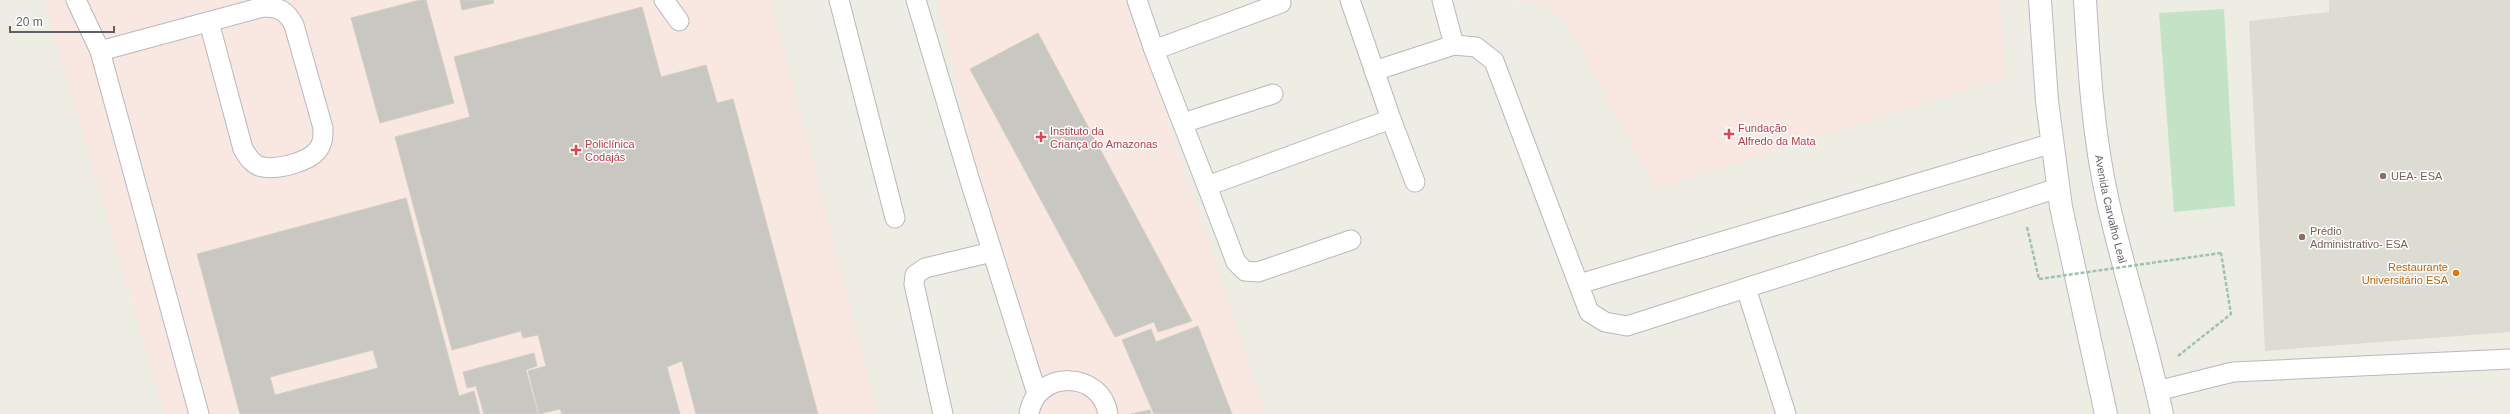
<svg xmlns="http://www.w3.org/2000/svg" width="2510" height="414" font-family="Arial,sans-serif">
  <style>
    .education { fill: #dddcd3 }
    .medical { fill: #f9e7e2 }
    .green { fill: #c3e3c6 }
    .building { fill: #c9c7c2; stroke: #d2cfc3; fill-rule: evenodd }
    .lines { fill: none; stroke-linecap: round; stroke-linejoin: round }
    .lane-casing { stroke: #b7b9bd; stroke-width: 21 }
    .secondary-casing { stroke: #b8babf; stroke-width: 24 }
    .path { stroke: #9cc4ac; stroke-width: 2.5; stroke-dasharray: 4 2; stroke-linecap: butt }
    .lane { stroke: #fff; stroke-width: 19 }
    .secondary { stroke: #fff; stroke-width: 22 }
    .path-bridge { stroke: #9cc4ac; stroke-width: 2.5; stroke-dasharray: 4 2; stroke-linecap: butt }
    .health-dot { fill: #e0444e; stroke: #fff; stroke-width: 1.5 }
    .education-dot { fill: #8d6e63; stroke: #fff; stroke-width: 1.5 }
    .food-dot { fill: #e8710a; stroke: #fff; stroke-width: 1.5 }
    .labels { text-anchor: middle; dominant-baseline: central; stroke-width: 3; stroke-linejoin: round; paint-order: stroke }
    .health-label { font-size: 11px; fill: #be3a42; stroke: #fff; text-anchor: start }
    .education-label { font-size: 11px; fill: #785e54; stroke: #fff; text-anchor: start }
    .street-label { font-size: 11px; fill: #5c5f64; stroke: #fff }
    .food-label { font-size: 11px; fill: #c56008; stroke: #fff; text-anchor: end }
  </style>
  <rect width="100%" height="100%" fill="#eeede4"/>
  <polygon class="education" points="2329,0 2510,0 2510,332 2265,351 2249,21 2329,12"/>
  <g class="medical">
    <polygon points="44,0 771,0 878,414 164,414"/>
    <polygon points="938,0 1129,0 1265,414 1030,414"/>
    <polygon points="1507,0 2000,0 2006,78 1656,189 1566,22 1547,6"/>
  </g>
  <polygon class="green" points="2224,9 2235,206 2174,212 2159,13"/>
  <g class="building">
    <polygon points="420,0 426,0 454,103 380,123 351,18"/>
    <polygon points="460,0 493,0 494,3 462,10"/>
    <polygon points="642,7 661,77 706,65 717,103 733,99 818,414 696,414 682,361 667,367 680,414 562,414 560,409 539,414 528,371 546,366 538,335 523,338 521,331 452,350 395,137 470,117 454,57"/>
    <polygon points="1038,33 1192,321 1158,332 1154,322 1115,337 970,69"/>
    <path d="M 406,198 L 459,396 L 474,391 L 480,414 L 240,414 L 197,254 ZM 373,350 L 378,368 L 275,395 L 270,377 Z"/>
    <polygon points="1198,326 1232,414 1154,414 1122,340 1151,329 1156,342"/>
    <polygon points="534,353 537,366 526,370 538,414 484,414 476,386 467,388 463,372"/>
    <polygon points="1150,410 1151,414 1131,414"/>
  </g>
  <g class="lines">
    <g class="lane-casing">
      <g id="lane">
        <polyline points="76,0 100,51 199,414"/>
        <polyline points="664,0 679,21"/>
        <polyline points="839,0 895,218"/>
        <polyline points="916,0 970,181 1037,394"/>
        <polyline points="1137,0 1154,50 1207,186 1391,119 1350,0"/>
        <polyline points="1442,0 1454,45"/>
        <polyline points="1154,50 1281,3"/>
        <path d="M 100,51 L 263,7 C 279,7 286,10 294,25 L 323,128 C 323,137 323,144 317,151 C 308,162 277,170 263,167 C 253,166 248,157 243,149 L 209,22"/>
        <polyline points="1374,71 1454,45 1476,47 1494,61 1589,312 1605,322 1627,326 2058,188"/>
        <polyline points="1391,119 1415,182"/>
        <polyline points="1183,123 1273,94"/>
        <polyline points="1207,186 1236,262 1245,271 1258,272 1351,240"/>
        <polyline points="1579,284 2053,143"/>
        <polyline points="1746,288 1786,414"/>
        <polyline points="2157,391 2233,372 2510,359"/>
        <polyline points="943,414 914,284 915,275 925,268 992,252"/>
        <path d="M 1029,414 C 1036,369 1101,370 1108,414"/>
      </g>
    </g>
    <g class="secondary-casing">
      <g id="secondary">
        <polyline points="2040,0 2047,101 2061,207 2106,414"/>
        <path id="s1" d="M 2085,0 C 2089,68 2093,136 2108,202 C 2124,273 2147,343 2162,414"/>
      </g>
    </g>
    <g class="path">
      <polyline points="2027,227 2039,279"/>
      <polyline points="2178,356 2231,314 2221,253"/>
    </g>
    <use href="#lane" class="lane"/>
    <use href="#secondary" class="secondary"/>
    <polyline class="path-bridge" points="2039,279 2221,253"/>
  </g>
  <g class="health-dot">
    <path d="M1727 128h4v4h4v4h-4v4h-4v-4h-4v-4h4z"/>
    <path d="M1039 131h4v4h4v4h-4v4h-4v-4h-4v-4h4z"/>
    <path d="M574 144h4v4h4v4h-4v4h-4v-4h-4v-4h4z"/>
  </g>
  <g class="education-dot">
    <circle cx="2383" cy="176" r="4"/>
    <circle cx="2302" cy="237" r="4"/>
  </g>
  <circle class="food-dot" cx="2456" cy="273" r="4"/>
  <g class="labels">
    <g class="health-label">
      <text x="1738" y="128">Fundação<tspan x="1738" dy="13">Alfredo da Mata</tspan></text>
      <text x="1050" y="131">Instituto da<tspan x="1050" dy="13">Criança do Amazonas</tspan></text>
      <text x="585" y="144">Policlínica<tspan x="585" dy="13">Codajás</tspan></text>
    </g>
    <g class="education-label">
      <text x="2391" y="176">UEA- ESA</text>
      <text x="2310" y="231">Prédio<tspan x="2310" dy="13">Administrativo- ESA</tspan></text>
    </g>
    <g class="street-label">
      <text stroke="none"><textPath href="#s1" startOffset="211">Avenida Carvalho Leal</textPath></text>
    </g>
    <g class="food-label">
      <text x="2448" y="267">Restaurante<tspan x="2448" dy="13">Universitário ESA</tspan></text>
    </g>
  </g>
  <path d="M10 26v6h104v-6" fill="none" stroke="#5c5f64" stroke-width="2"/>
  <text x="16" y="26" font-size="12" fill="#5c5f64" stroke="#ffffff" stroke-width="3" paint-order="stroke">20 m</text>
</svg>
